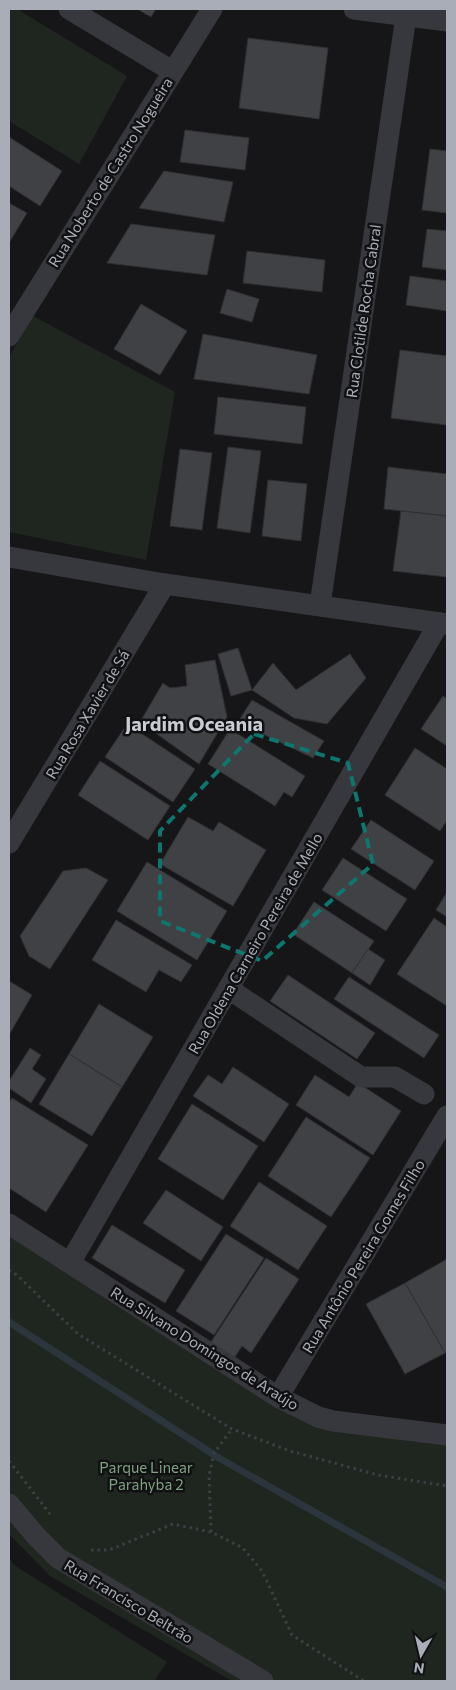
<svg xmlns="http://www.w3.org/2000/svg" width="456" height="1690" font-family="Commissioner,sans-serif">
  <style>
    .green { fill: #1e261f }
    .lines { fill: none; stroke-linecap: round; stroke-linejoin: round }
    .stream { stroke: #2c353c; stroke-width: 7 }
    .building { fill: #404145; stroke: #303034 }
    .path { stroke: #3d3f44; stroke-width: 3; stroke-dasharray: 2.5 4; stroke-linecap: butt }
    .minor { stroke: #37383d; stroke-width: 21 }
    .marked { fill: none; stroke: #0f766e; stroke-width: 4; stroke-dasharray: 10 6; stroke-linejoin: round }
    .labels { text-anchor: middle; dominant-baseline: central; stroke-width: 5; stroke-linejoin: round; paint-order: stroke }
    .street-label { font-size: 15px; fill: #a8adb8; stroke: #111113 }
    .park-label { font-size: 15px; fill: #7fa381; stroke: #111113 }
    .district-label { font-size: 20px; font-weight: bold; fill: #c9ccd4; stroke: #111113 }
  </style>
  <rect width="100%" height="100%" fill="#161618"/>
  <g class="green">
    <polygon points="10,9 17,9 127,76 79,164 9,121"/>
    <polygon points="33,316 175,392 146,560 9,532 9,357"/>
    <polygon points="9,1229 272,1396 447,1439 447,1681 232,1681 50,1576 9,1534"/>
    <polygon points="9,1558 14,1565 167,1662 154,1681 9,1681"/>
  </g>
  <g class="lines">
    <polyline class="stream" points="9,1322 219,1458 447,1587"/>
  </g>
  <g class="building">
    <polygon points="137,9 156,9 151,17"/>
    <polygon points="248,38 328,48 319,119 239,108"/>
    <polygon points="185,130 249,138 245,170 180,162"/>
    <polygon points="9,137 62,171 40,206 9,186"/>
    <polygon points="430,149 447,151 447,213 422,210"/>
    <polygon points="164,171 233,182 224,222 139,208"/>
    <polygon points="9,203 27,213 9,243"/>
    <polygon points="131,224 215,235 207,275 107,263"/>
    <polygon points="427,229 447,231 447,270 422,267"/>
    <polygon points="247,251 325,260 322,292 243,283"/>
    <polygon points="410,276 447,281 447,311 406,305"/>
    <polygon points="227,289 259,299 252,322 220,313"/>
    <polygon points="141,304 187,331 160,375 114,349"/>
    <polygon points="203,334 317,355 309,394 194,379"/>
    <polygon points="400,350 447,356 447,425 391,418"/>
    <polygon points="218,397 306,407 302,444 214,434"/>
    <polygon points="228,447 261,451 250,533 217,528"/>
    <polygon points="180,449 212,453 202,530 170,526"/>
    <polygon points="388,467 447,474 447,516 384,509"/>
    <polygon points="268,480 307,484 301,541 262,536"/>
    <polygon points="401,511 447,516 447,577 393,571"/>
    <polygon points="238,648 252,690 231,696 218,654"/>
    <polygon points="350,654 366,678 327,724 294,718 252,690 273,663 296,690"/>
    <polygon points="215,660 227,717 199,764 140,722 163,683 170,688 187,686 185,665"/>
    <polygon points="443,696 447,699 447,746 421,729"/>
    <polygon points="252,700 324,741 313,758 238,722"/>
    <polygon points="127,724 195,769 173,802 105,757"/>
    <polygon points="230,729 305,776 292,797 284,792 275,806 208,764"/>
    <polygon points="415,748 447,769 447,820 440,831 385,795"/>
    <polygon points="100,761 170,806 148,840 78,795"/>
    <polygon points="188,817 213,831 219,822 266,850 233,906 160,864"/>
    <polygon points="371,820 434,861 415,890 351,849"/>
    <polygon points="343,858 407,899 386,931 322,890"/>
    <polygon points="147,862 227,911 197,960 117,911"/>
    <polygon points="86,868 108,880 50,969 29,956 20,936 63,871"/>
    <polygon points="447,892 447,917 436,910"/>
    <polygon points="314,902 374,941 352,973 293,934"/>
    <polygon points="434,918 447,927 447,1006 397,974"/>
    <polygon points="116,920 192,965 181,982 159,970 146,992 92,960"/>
    <polygon points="368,949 385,960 370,985 352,973"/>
    <polygon points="288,975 375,1033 357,1059 270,1001"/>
    <polygon points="349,977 439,1035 424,1058 334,999"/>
    <polygon points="9,981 32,995 9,1035"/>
    <polygon points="99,1004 153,1037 122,1087 69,1054"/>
    <polygon points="30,1048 41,1055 32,1069 46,1079 31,1103 9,1088 9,1081"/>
    <polygon points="69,1054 122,1087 92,1136 39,1104"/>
    <polygon points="233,1067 289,1104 264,1142 193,1096 208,1075 222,1084"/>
    <polygon points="315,1075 349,1097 358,1083 401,1111 373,1155 296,1105"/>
    <polygon points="12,1098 88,1145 46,1212 9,1188 9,1103"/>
    <polygon points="192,1104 258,1146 223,1200 158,1159"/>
    <polygon points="306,1117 370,1158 331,1217 268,1176"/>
    <polygon points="259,1182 327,1226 298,1270 230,1226"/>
    <polygon points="166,1190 223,1227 201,1261 143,1223"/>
    <polygon points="112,1225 185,1270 165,1303 92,1258"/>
    <polygon points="226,1234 264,1258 214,1335 176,1311"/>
    <polygon points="266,1258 299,1279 251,1353 242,1346 233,1360 209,1345"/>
    <polygon points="447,1259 447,1351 445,1353 405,1283"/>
    <polygon points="405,1283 445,1353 405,1374 366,1304"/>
  </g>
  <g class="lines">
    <g class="path">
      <polyline points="9,1270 17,1275 78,1334 232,1429 290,1451 378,1475 447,1486"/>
      <polyline points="9,1461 50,1514"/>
      <polyline points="211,1532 209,1476 214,1453 232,1429"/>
      <polyline points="91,1550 109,1550 173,1524 211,1532 243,1548 262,1571 292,1635 364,1681"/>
    </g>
    <g class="minor">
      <polyline points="69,9 172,71"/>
      <polyline points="354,9 447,21"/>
      <polyline points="9,336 212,9"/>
      <polyline points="9,557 165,584 447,624"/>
      <polyline points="320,605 406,16"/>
      <polyline points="9,843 165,584"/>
      <polyline points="229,989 361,1077 395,1077 424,1094"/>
      <polyline points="9,1224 278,1397 318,1417 333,1421 447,1435"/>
      <polyline points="70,1263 439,623"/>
      <polyline points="278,1397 447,1116"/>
      <polyline points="9,1504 36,1536 58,1558 263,1681"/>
    </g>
  </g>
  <path class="marked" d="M 254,734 L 348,763 L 373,864 L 262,961 L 160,921 L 160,831 Z"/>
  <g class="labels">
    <g class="street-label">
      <text transform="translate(110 172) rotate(-58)">Rua Noberto de Castro Nogueira</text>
      <text transform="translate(363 311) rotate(-82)">Rua Clotilde Rocha Cabral</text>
      <text transform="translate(87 714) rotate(-59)">Rua Rosa Xavier de Sá</text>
      <text transform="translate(255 943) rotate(-60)">Rua Oldena Carneiro Pereira de Mello</text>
      <text transform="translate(363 1256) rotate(-59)">Rua Antônio Pereira Gomes Filho</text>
      <text transform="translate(205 1348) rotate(32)">Rua Silvano Domingos de Araújo</text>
      <text transform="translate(129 1601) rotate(31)">Rua Francisco Beltrão</text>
    </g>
    <g class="park-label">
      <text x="146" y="1467">Parque Linear<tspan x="146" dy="17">Parahyba 2</tspan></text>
    </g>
    <g class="district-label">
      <text x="194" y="723">Jardim Oceania</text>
    </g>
  </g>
  <rect width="456" height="1690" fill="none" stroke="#a8adb8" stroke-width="20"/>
  <g transform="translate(421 1655) rotate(188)" stroke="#111113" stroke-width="4" paint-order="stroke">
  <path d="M0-4L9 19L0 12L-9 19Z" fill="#a8adb8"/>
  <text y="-8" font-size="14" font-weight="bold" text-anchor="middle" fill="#a8adb8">N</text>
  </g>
</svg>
